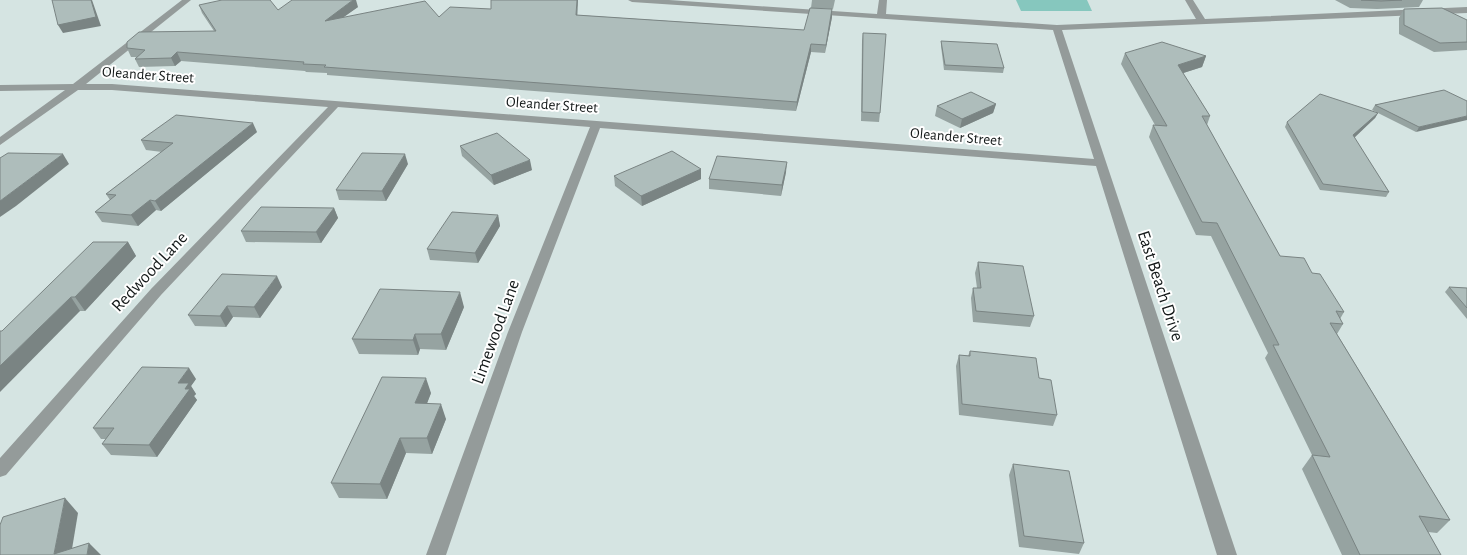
<svg xmlns="http://www.w3.org/2000/svg" width="1467" height="555" font-family="'Alegreya Sans',sans-serif">
  <style>
    .green { fill: #86c7be }
    .lines { fill: none; stroke-linecap: round; stroke-linejoin: round }
    .minor { fill: #949b9a; fill-rule: evenodd }
    .wall { fill: #96a3a1 }
    .shaded-wall { fill: #7a8483 }
    .building { fill: #aebdbb; stroke: #7a8483 }
    .labels { text-anchor: middle; dominant-baseline: central; stroke-width: 4; stroke-linejoin: round; paint-order: stroke }
    .far-street-label { font-size: 15px; fill: #131818; stroke: #fff }
    .street-label { font-size: 18px; fill: #131818; stroke: #fff }
  </style>
  <rect width="100%" height="100%" fill="#d5e4e2"/>
  <polygon class="green" points="1016,0 1087,0 1092,11 1021,11"/>
  <g class="lines">
    <polygon class="minor" points="182,0 191,0 86,84 112,84 1094,159 1053,30 632,2 628,0 669,0 877,14 879,0 887,0 886,14 1057,25 1196,19 1185,0 1193,0 1205,19 1467,7 1467,13 1062,30 1237,555 1217,555 1096,166 600,128 522,332 446,555 426,555 508,332 590,127 338,107 161,295 6,475 0,477 0,458 151,289 328,107 112,90 78,90 0,145 0,137 65,90 0,91 0,85 73,84"/>
  </g>
  <g class="wall">
    <polygon points="812,0 835,0 833,9 811,8"/>
    <polygon points="1335,0 1423,0 1419,7 1377,9 1350,8"/>
    <polygon points="199,5 278,10 358,7 343,17 577,15 804,30 832,17 825,53 811,52 796,111 327,75 327,73 306,72 305,71 181,61 175,66 139,67 135,59 136,57 131,57 127,48 214,31 202,13"/>
    <polygon points="1404,9 1467,20 1467,50 1434,52 1399,34 1399,18"/>
    <polygon points="863,33 880,113 879,122 861,121 862,41"/>
    <polygon points="941,41 1004,68 1003,73 944,70 941,46"/>
    <polygon points="1125,53 1206,56 1202,67 1183,73 1210,116 1207,125 1280,256 1312,273 1344,312 1340,319 1343,324 1337,334 1450,520 1437,533 1428,532 1441,555 1342,555 1302,469 1312,455 1265,358 1268,353 1211,236 1196,235 1149,137 1153,125 1155,125 1121,64"/>
    <polygon points="1444,90 1416,132 1378,113 1375,118 1354,137 1389,192 1386,197 1320,190 1285,127 1287,122 1378,113 1372,110 1375,105"/>
    <polygon points="996,104 993,113 960,128 935,116 937,106"/>
    <polygon points="257,132 161,211 156,210 138,226 102,222 95,212 110,200 106,194 162,152 146,150 141,140"/>
    <polygon points="460,146 532,170 494,185 462,156"/>
    <polygon points="408,164 386,201 339,200 336,190"/>
    <polygon points="701,169 701,179 642,206 615,186 614,176"/>
    <polygon points="786,172 781,196 709,189 709,179"/>
    <polygon points="334,208 338,218 321,243 246,242 241,231"/>
    <polygon points="498,215 500,226 478,263 430,260 427,249"/>
    <polygon points="128,242 136,256 85,311 80,311 2,331"/>
    <polygon points="978,262 1034,316 1030,327 973,322 971,298 973,288 977,288 975,273"/>
    <polygon points="282,287 260,318 233,317 226,327 195,326 188,315"/>
    <polygon points="1449,287 1467,288 1467,319 1445,292"/>
    <polygon points="464,307 446,350 420,349 418,355 359,354 352,339"/>
    <polygon points="970,351 1039,378 1057,415 1053,426 959,415 956,366 959,355 968,356"/>
    <polygon points="196,379 191,386 196,394 194,396 197,400 157,457 111,455 102,444 106,439 101,439 93,428"/>
    <polygon points="431,393 427,403 446,419 432,454 406,453 387,499 339,498 331,483"/>
    <polygon points="1013,464 1084,543 1079,554 1019,547 1009,475"/>
  </g>
  <g class="shaded-wall">
    <polygon points="91,0 92,0 101,26 63,33 58,25"/>
    <polygon points="353,0 356,0 358,7 327,29 325,21"/>
    <polygon points="577,0 578,0 577,23 576,15"/>
    <polygon points="832,9 832,17 825,53 826,45"/>
    <polygon points="811,44 811,52 796,111 797,102"/>
    <polygon points="177,52 181,61 175,66 171,58"/>
    <polygon points="1206,56 1202,67 1174,76 1178,65"/>
    <polygon points="996,104 993,113 960,128 962,119"/>
    <polygon points="1378,113 1375,118 1351,141 1353,135"/>
    <polygon points="1467,116 1467,120 1416,132 1419,127"/>
    <polygon points="253,123 257,132 161,211 155,201"/>
    <polygon points="63,154 69,164 16,206 0,217 0,201"/>
    <polygon points="405,154 408,164 386,201 382,191"/>
    <polygon points="530,160 532,170 494,185 491,175"/>
    <polygon points="787,162 786,172 781,196 782,185"/>
    <polygon points="701,169 701,179 642,206 641,196"/>
    <polygon points="150,200 156,210 138,226 131,215"/>
    <polygon points="334,208 338,218 321,243 316,232"/>
    <polygon points="498,215 500,226 478,263 475,253"/>
    <polygon points="128,242 136,256 85,311 75,297"/>
    <polygon points="277,276 282,287 260,318 254,307"/>
    <polygon points="460,292 464,307 446,350 441,334"/>
    <polygon points="71,297 80,311 0,392 0,366"/>
    <polygon points="227,306 233,317 226,327 220,316"/>
    <polygon points="415,334 420,349 418,355 413,340"/>
    <polygon points="189,368 196,379 191,386 196,394 194,396 197,400 157,457 149,445 178,383"/>
    <polygon points="426,378 431,393 421,419 415,403"/>
    <polygon points="441,404 446,419 432,454 427,438"/>
    <polygon points="400,438 406,453 387,499 380,484"/>
    <polygon points="65,498 78,513 71,555 54,554"/>
    <polygon points="89,543 101,555 87,555"/>
  </g>
  <g class="building">
    <polygon points="52,0 91,0 96,17 58,25"/>
    <polygon points="222,0 270,0 278,10 292,0 353,0 325,21 425,1 439,17 450,7 491,9 491,0 577,0 576,15 804,30 810,8 832,9 826,45 811,44 797,102 324,67 326,65 303,64 304,62 177,52 171,58 135,59 145,50 127,48 127,42 139,32 216,31 199,5"/>
    <polygon points="1361,0 1402,0 1381,1"/>
    <polygon points="1442,8 1467,20 1467,42 1440,43 1404,25 1404,9"/>
    <polygon points="863,33 886,34 880,113 862,112"/>
    <polygon points="941,41 997,44 1004,68 945,65"/>
    <polygon points="1162,42 1206,56 1178,65 1210,116 1202,116 1280,256 1304,258 1312,273 1320,274 1344,312 1336,311 1343,324 1330,323 1450,520 1419,516 1441,555 1360,555 1312,455 1330,457 1273,345 1279,345 1217,223 1202,222 1153,125 1167,126 1125,53"/>
    <polygon points="1444,90 1467,101 1467,116 1419,127 1375,105"/>
    <polygon points="971,92 996,104 962,119 937,106"/>
    <polygon points="1320,94 1378,113 1353,135 1389,192 1323,184 1287,122"/>
    <polygon points="176,115 253,123 155,201 150,200 131,215 95,212 116,195 106,194 173,143 141,140"/>
    <polygon points="497,133 530,160 491,175 460,146"/>
    <polygon points="672,151 701,169 641,196 614,176"/>
    <polygon points="8,153 63,154 0,201 0,158"/>
    <polygon points="362,153 405,154 382,191 336,190"/>
    <polygon points="717,156 787,162 782,185 709,179"/>
    <polygon points="261,207 334,208 316,232 241,231"/>
    <polygon points="452,212 498,215 475,253 427,249"/>
    <polygon points="93,242 128,242 75,297 71,297 0,366 0,331 2,331"/>
    <polygon points="978,262 1023,266 1034,316 976,311 973,288 981,288"/>
    <polygon points="222,274 277,276 254,307 227,306 220,316 188,315"/>
    <polygon points="1449,287 1467,288 1467,308"/>
    <polygon points="380,289 460,292 441,334 415,334 413,340 352,339"/>
    <polygon points="970,351 1036,358 1039,378 1051,380 1057,415 962,404 959,355 970,356"/>
    <polygon points="142,367 189,368 178,383 189,383 185,389 190,389 149,445 102,444 114,428 93,428"/>
    <polygon points="382,377 426,378 415,403 441,404 427,438 400,438 380,484 331,483"/>
    <polygon points="1013,464 1069,471 1084,543 1024,536"/>
    <polygon points="65,498 54,554 89,543 87,555 0,555 0,525 3,517"/>
  </g>
  <g class="labels">
    <g class="far-street-label">
      <text transform="translate(148 75) rotate(4)">Oleander Street</text>
      <text transform="translate(552 105) rotate(4)">Oleander Street</text>
      <text transform="translate(956 137) rotate(5)">Oleander Street</text>
    </g>
    <g class="street-label">
      <text transform="translate(150 272) rotate(-47)">Redwood Lane</text>
      <text transform="translate(1160 286) rotate(72)">East Beach Drive</text>
      <text transform="translate(496 332) rotate(-70)">Limewood Lane</text>
    </g>
  </g>
</svg>
